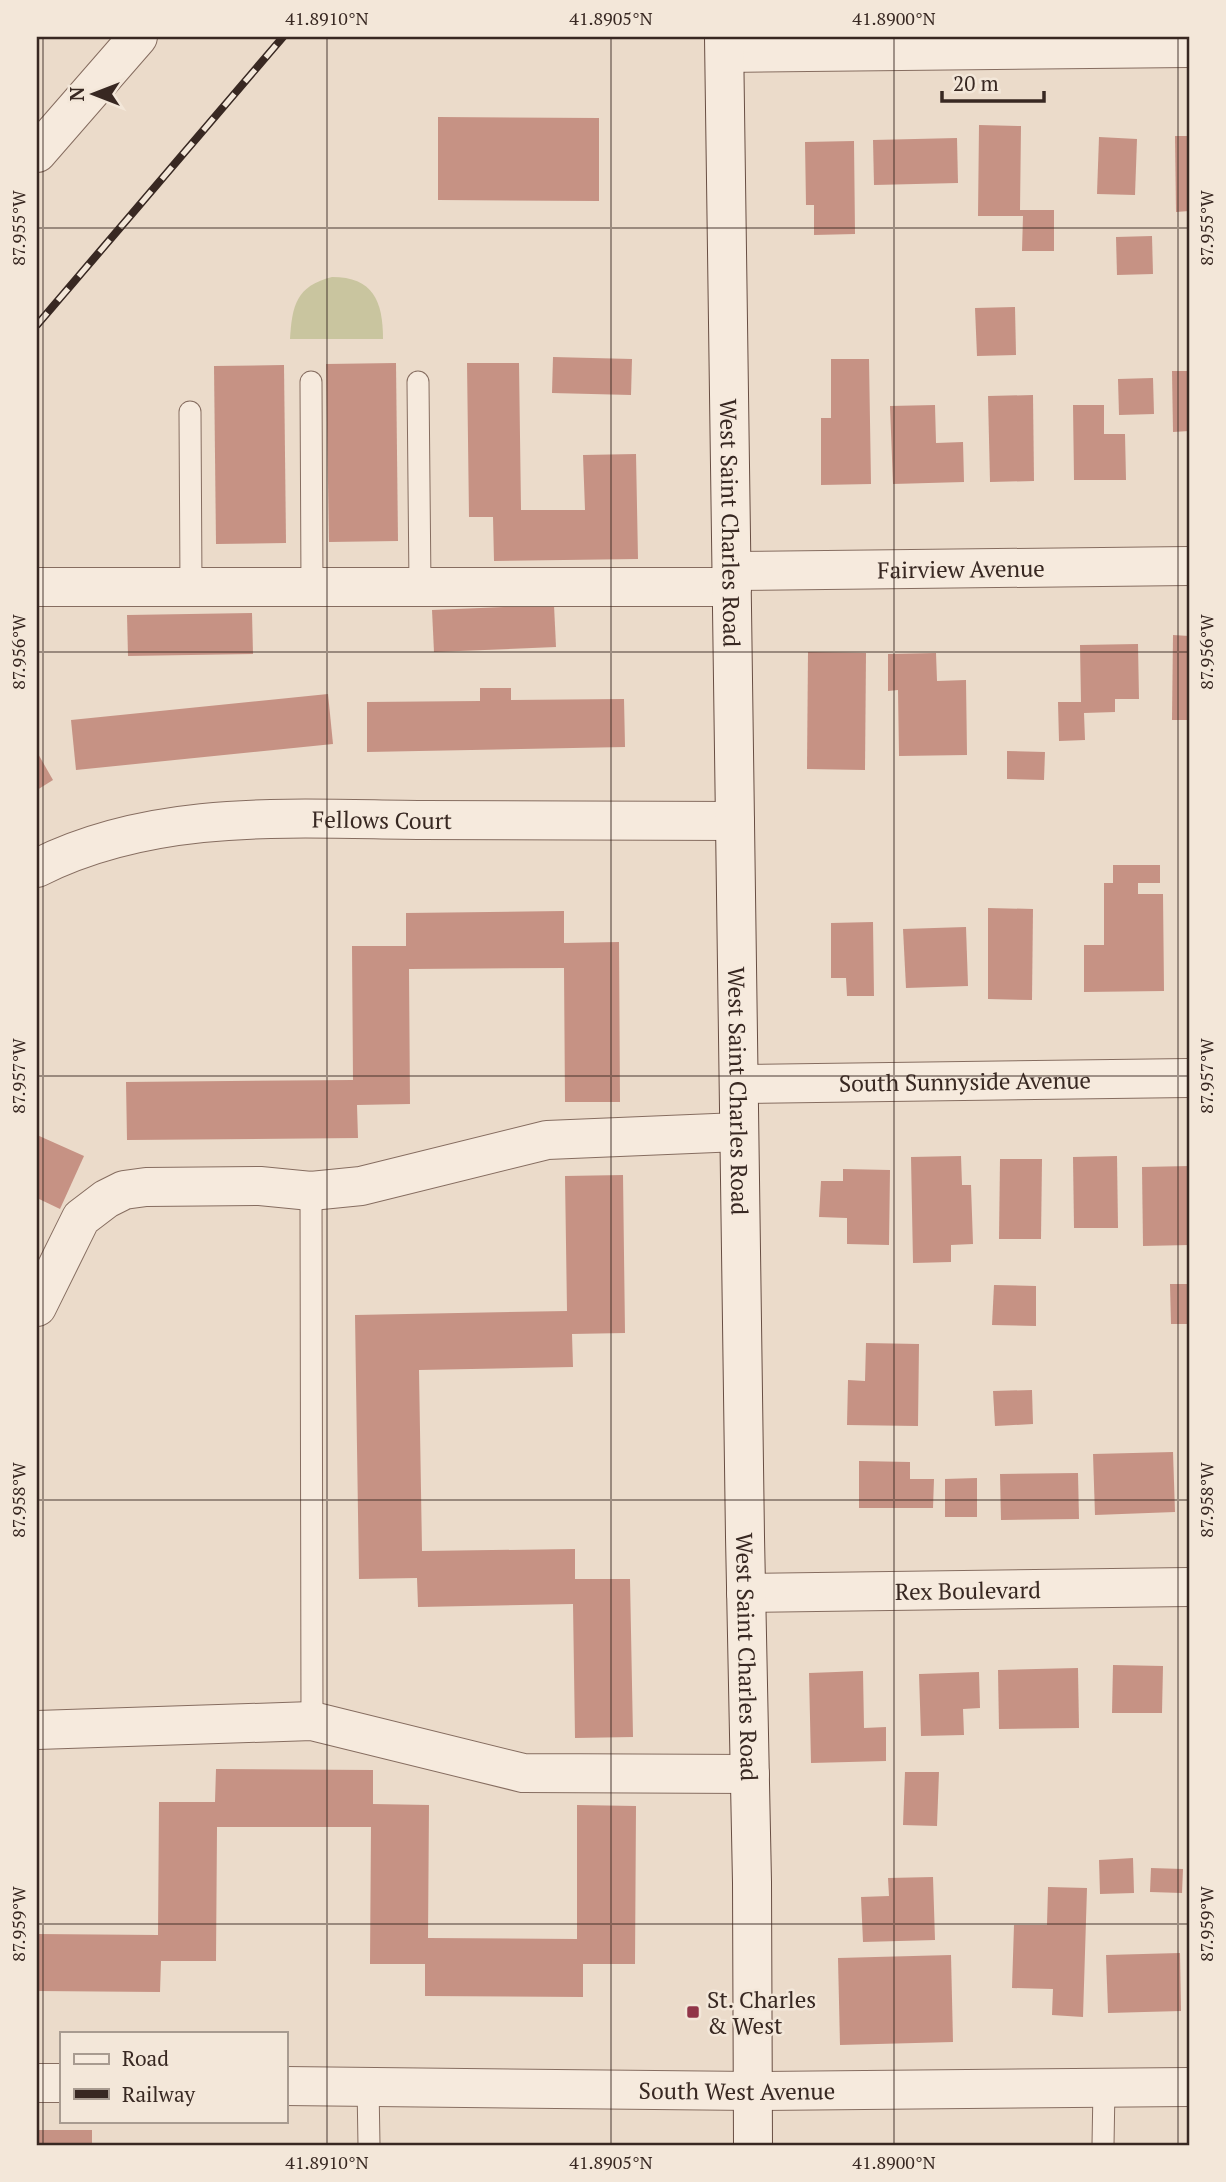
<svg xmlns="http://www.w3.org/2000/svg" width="1226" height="2182" font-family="'PT Serif',serif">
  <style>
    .green { fill: #c9c59f }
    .building { fill: #c69284 }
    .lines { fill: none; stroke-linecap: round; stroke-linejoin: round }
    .service-casing { stroke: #866d60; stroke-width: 23 }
    .minor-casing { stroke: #866d60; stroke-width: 40 }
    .secondary-casing { stroke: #684e43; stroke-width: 40 }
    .service { stroke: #f6eadd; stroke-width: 21 }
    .minor { stroke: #f6eadd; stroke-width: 38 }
    .secondary { stroke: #f6eadd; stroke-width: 38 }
    .rail-casing { stroke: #382822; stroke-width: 8 }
    .rail { stroke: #f3e7d9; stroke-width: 5; stroke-dasharray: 16; stroke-linecap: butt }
    .ticks { fill: none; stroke: #382822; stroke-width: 2; stroke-opacity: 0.45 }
    .poi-dot { fill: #903548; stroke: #f3e7d9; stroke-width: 2.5 }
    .labels { text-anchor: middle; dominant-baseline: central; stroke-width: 5; stroke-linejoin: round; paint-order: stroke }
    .street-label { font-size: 23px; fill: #382822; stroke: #f3e7d9 }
    .poi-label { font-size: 23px; fill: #382822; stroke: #f3e7d9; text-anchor: start }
    .neatline { fill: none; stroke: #382822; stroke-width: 2.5 }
    .ticks-label { font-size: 18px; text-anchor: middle; fill: #382822 }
  </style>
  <rect width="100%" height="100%" fill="#ebdbca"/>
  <path class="green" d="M 332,277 C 373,277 383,301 383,339 L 290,339 C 292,306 296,286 332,277 Z"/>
  <g class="building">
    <polygon points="438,117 599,118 599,201 438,200"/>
    <polygon points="979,125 1021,126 1020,210 1054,210 1054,251 1022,251 1023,216 978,216"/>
    <polygon points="1175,136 1189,136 1189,211 1176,212"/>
    <polygon points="1099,137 1137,139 1135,195 1097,194"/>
    <polygon points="957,138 958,183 874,185 873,140"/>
    <polygon points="854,141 855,234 814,235 814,205 806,205 805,142"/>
    <polygon points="1152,236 1153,274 1117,275 1116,237"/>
    <polygon points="1015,307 1016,355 977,356 975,308"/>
    <polygon points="553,357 632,359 631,395 552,393"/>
    <polygon points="831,359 869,359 871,484 821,485 821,418 831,418"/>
    <polygon points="396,363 398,541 329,542 326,364"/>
    <polygon points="467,363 519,363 521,510 585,510 583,455 636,454 638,559 494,561 493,517 469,517"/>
    <polygon points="284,365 286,543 216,544 214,366"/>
    <polygon points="1172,371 1189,371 1189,431 1173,432"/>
    <polygon points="1153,378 1154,414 1119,415 1118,379"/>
    <polygon points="1033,395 1034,481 990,482 988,396"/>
    <polygon points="935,405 936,443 963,442 964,482 893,484 890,406"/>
    <polygon points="1073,405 1104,405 1104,434 1125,434 1126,480 1074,480"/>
    <polygon points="554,605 556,647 434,652 432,610"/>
    <polygon points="252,613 253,654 128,656 127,615"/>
    <polygon points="1173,635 1189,636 1189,720 1172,720"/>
    <polygon points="1138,644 1139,699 1115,699 1115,712 1084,713 1085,740 1059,741 1058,702 1081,702 1080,645"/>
    <polygon points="808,652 866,653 865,770 807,769"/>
    <polygon points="936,653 937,681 966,680 967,755 899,756 898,690 888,691 888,654"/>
    <polygon points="480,688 511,688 511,700 624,699 625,747 367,752 367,702 480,701"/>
    <polygon points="328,694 333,744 76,770 71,720"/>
    <polygon points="1007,751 1045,752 1044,780 1007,779"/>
    <polygon points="37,752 53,780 37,790"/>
    <polygon points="1113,865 1160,865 1160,883 1138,883 1138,894 1163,894 1164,991 1084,992 1084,945 1104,945 1104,883 1113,883"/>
    <polygon points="988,908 1033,909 1032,1000 988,999"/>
    <polygon points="564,911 564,943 619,942 620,1102 565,1102 564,968 409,969 410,1104 357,1105 358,1138 127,1140 126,1082 353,1080 352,946 406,946 406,913"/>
    <polygon points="873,922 874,996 847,996 846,978 831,978 831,923"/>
    <polygon points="966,927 968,986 906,988 903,929"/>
    <polygon points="37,1135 84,1156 60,1209 37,1198"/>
    <polygon points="961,1156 962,1185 971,1185 973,1244 951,1245 951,1262 913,1263 911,1157"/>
    <polygon points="1117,1156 1118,1228 1074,1228 1073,1157"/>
    <polygon points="1000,1159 1042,1159 1041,1239 999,1239"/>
    <polygon points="1189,1166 1189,1245 1143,1246 1142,1167"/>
    <polygon points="843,1169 890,1170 889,1245 847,1244 847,1218 819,1217 821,1181 843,1181"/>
    <polygon points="623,1175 625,1333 572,1334 573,1367 419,1370 422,1551 575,1549 575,1579 630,1579 633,1737 575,1738 573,1604 418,1607 417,1578 359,1579 355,1315 567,1311 565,1176"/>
    <polygon points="1170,1284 1189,1284 1189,1324 1171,1324"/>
    <polygon points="994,1285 1036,1286 1036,1326 992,1325"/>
    <polygon points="866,1343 919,1344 918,1426 847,1425 848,1380 865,1381"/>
    <polygon points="1032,1390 1033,1424 995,1426 993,1391"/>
    <polygon points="1173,1452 1175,1512 1095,1515 1093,1454"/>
    <polygon points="859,1461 910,1462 910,1479 934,1479 933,1508 859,1508"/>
    <polygon points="1078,1473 1079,1519 1001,1520 1000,1474"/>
    <polygon points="977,1478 977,1517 945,1517 945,1479"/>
    <polygon points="1113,1665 1163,1666 1162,1713 1112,1713"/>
    <polygon points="1078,1668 1079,1728 999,1729 998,1670"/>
    <polygon points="863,1671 864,1728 886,1727 886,1761 811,1763 809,1673"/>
    <polygon points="979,1672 980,1708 963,1709 964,1735 921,1736 919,1674"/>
    <polygon points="216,1769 373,1770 373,1804 429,1805 428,1938 577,1939 577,1805 636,1806 635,1964 583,1964 583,1997 425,1996 425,1964 370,1964 371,1827 217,1827 216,1961 161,1961 160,1992 37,1991 37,1934 158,1935 159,1802 215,1802"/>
    <polygon points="905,1772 939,1772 937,1826 903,1825"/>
    <polygon points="1133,1858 1134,1893 1100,1894 1099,1860"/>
    <polygon points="1151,1868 1183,1869 1182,1893 1150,1892"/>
    <polygon points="933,1877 935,1940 863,1942 861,1897 889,1896 888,1878"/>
    <polygon points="1048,1887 1087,1888 1083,2017 1052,2015 1053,1989 1012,1988 1014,1925 1047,1925"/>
    <polygon points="1180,1953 1181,2011 1108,2013 1106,1955"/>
    <polygon points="951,1955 953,2042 840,2045 838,1958"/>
    <rect x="37" y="2130" width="55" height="15"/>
  </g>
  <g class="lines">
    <g class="service-casing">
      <g id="service">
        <polyline points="311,382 312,586"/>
        <polyline points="418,382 420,586"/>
        <polyline points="190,412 191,586"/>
        <polyline points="311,1191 312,1721"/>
        <polyline points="368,2086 369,2145"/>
        <polyline points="1103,2145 1104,2088"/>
      </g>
    </g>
    <g class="minor-casing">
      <g id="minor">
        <polyline points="725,53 1189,48"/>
        <polyline points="37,153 138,37"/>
        <path id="s1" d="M 732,571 L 1189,566"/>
        <polyline points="37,587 732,587"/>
        <path id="s2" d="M 37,868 C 156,808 293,819 422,820 C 526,820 631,821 735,821"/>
        <path id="s3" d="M 739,1084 L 1189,1078"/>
        <polyline points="37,1307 81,1218 106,1199 124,1190 146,1187 260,1186 311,1191 361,1186 547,1140 739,1132"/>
        <path id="s4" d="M 746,1593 L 1189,1587"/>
        <polyline points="37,1730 312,1721 523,1773 750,1774"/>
        <polyline points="37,2083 61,2083"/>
        <path id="s5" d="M 285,2086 L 752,2091 L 1189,2087"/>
      </g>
    </g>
    <g class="secondary-casing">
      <g id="secondary">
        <path id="s6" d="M 724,37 L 745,1537 L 752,1882 L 753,2145"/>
      </g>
    </g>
    <use href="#service" class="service"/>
    <use href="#minor" class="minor"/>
    <use href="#secondary" class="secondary"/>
    <g class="rail-casing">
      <polyline id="rail" points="37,325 283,37"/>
    </g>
    <use href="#rail" class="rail"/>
  </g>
  <path class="ticks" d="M 43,37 L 43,2145M 327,37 L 327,2145M 611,37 L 611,2145M 894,37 L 894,2145M 1178,37 L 1178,2145M 37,228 L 1189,228M 37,652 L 1189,652M 37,1076 L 1189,1076M 37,1500 L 1189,1500M 37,1924 L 1189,1924"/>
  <rect class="poi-dot" x="686" y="2005" width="14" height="14" rx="3.5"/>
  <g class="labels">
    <g class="street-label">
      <text stroke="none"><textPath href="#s6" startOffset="486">West Saint Charles Road</textPath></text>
      <text stroke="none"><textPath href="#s1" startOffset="229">Fairview Avenue</textPath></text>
      <text stroke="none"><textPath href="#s2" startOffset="352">Fellows Court</textPath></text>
      <text stroke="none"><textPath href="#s3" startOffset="226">South Sunnyside Avenue</textPath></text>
      <text stroke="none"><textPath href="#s6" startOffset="1054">West Saint Charles Road</textPath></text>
      <text stroke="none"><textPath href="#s4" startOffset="222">Rex Boulevard</textPath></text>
      <text stroke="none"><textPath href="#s6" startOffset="1620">West Saint Charles Road</textPath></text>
      <text stroke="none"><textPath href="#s5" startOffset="452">South West Avenue</textPath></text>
    </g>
    <g class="poi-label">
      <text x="707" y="1999">St. Charles<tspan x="707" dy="26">&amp; West</tspan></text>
    </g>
  </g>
  <rect width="1226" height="2182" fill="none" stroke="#f3e7d9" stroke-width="77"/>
  <rect x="60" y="2032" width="228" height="91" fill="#f3e7d9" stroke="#a89b90" stroke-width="2"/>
  <rect x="74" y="2054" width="35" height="10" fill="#f6eadd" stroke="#a89b90" stroke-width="2"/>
  <text x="122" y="2066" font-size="21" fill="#382822">Road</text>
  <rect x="74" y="2089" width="35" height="10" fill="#382822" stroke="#a89b90" stroke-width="2"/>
  <text x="122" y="2102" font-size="21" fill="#382822">Railway</text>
  <g transform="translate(94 94) rotate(270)" stroke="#f3e7d9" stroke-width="5" paint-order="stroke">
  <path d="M0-5L12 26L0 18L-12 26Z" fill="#382822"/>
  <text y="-10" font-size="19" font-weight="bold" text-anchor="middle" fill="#382822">N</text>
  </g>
  <path d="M942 91v10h102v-10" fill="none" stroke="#382822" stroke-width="3.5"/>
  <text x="953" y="91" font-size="21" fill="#382822" stroke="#f3e7d9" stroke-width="5" paint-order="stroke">20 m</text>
  <rect x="38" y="38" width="1150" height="2106" class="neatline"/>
  <g class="ticks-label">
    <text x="327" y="25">41.8910°N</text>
    <text x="611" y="25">41.8905°N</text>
    <text x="894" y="25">41.8900°N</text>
    <text transform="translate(1207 228) rotate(-90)" y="6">87.955°W</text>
    <text transform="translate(19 228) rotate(-90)" y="6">87.955°W</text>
    <text transform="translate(1207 652) rotate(-90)" y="6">87.956°W</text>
    <text transform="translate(19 652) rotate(-90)" y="6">87.956°W</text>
    <text transform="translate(19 1076) rotate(-90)" y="6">87.957°W</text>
    <text transform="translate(1207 1076) rotate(-90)" y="6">87.957°W</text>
    <text transform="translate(19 1500) rotate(-90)" y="6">87.958°W</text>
    <text transform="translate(1207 1500) rotate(-90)" y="6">87.958°W</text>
    <text transform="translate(1207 1924) rotate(-90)" y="6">87.959°W</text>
    <text transform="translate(19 1924) rotate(-90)" y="6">87.959°W</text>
    <text x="327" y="2169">41.8910°N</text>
    <text x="611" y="2169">41.8905°N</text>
    <text x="894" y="2169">41.8900°N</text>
  </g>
</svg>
